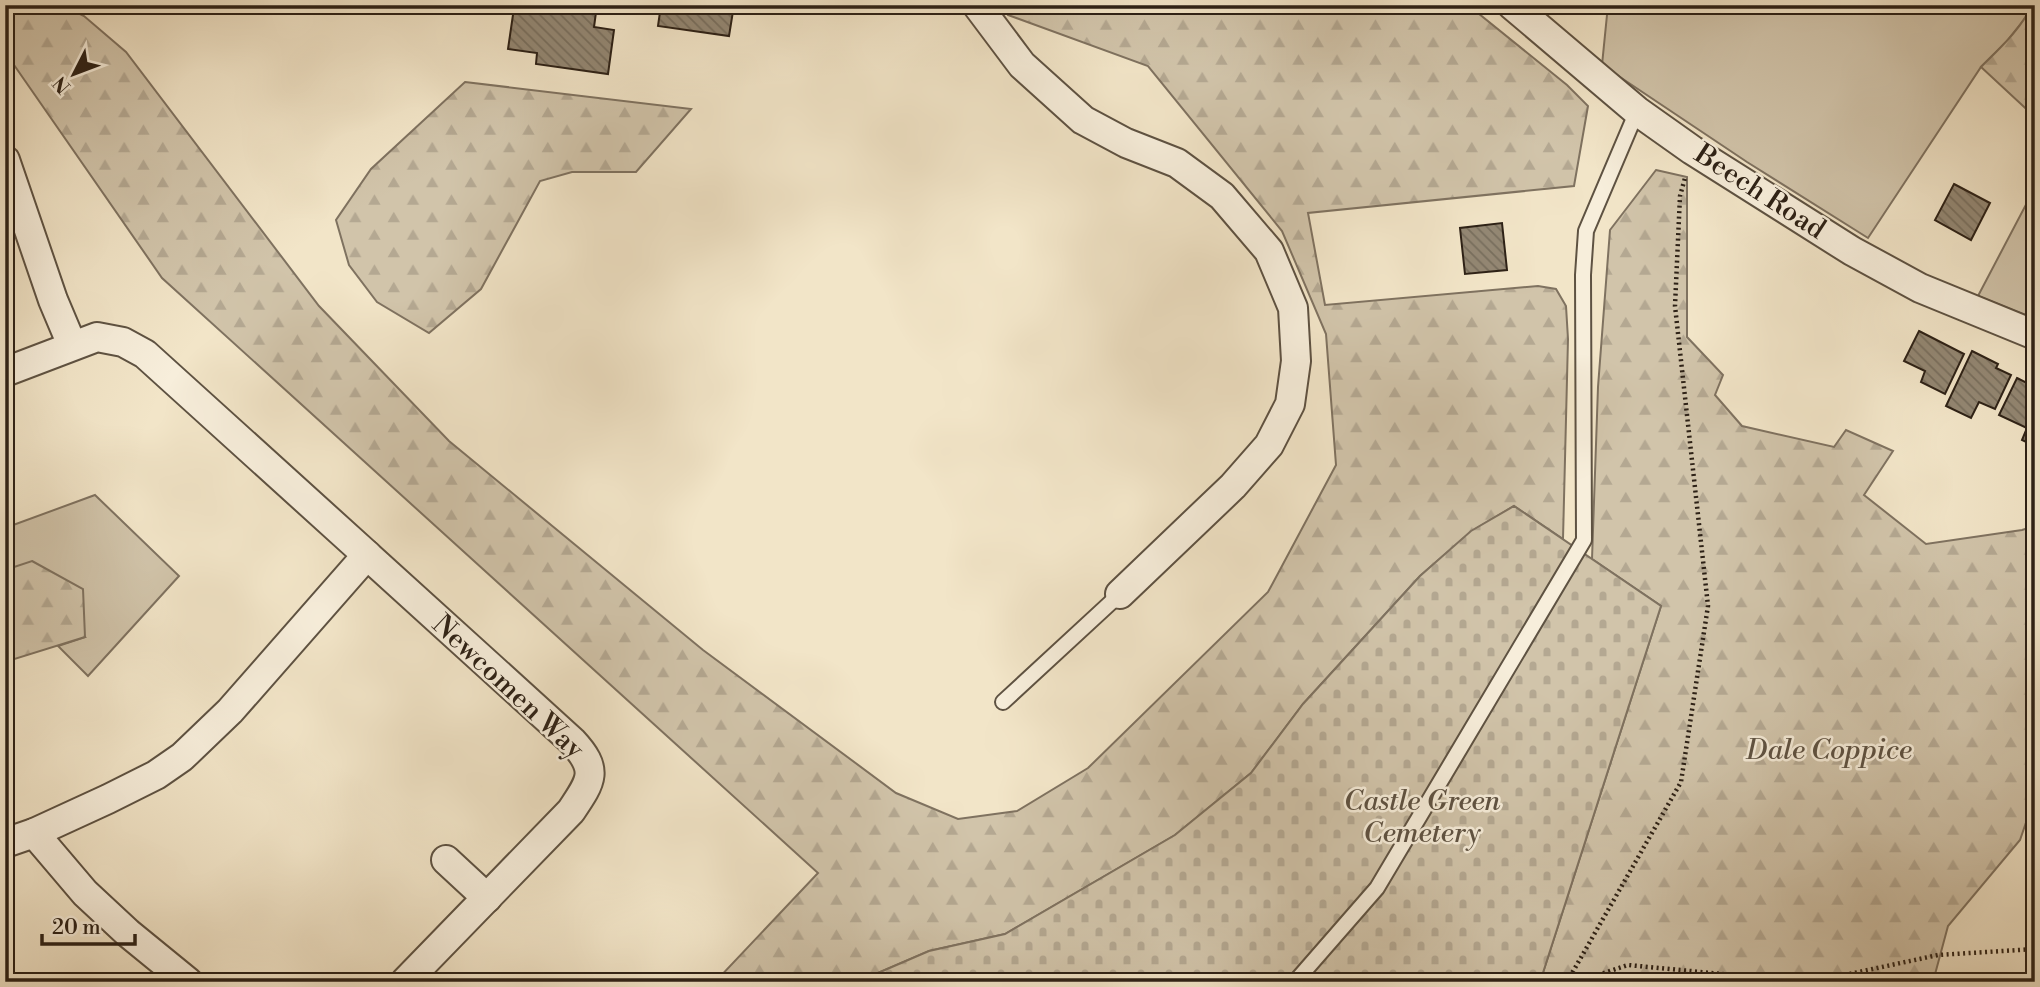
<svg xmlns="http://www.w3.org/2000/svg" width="2040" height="987" font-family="'Libre Bodoni',serif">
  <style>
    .green { fill: #d1c4aa; stroke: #7f7260; stroke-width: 2 }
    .forest { fill: url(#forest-firs); stroke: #7f7260; stroke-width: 2 }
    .cemetery { fill: url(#cemetery-stones); stroke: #7f7260; stroke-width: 2 }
    .building { fill: url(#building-back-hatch); stroke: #2d2116; stroke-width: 2 }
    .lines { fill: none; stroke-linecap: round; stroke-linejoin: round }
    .lane-casing { stroke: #5e5242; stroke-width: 18 }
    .street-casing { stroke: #5e5242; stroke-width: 32 }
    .path { stroke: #2d2116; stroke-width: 4.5; stroke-dasharray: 2 3.5; stroke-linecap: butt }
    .lane { stroke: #f7eedb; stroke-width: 14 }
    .street { stroke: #f7eedb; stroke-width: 28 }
    .labels { text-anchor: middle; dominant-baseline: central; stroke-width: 5; stroke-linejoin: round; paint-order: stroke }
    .street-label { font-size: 28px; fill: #2d2116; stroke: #f7eedb }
    .park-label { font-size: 28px; font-style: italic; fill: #5e5242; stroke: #f7eedb }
  </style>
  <defs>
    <pattern id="forest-firs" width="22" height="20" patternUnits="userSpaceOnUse" patternTransform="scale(1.75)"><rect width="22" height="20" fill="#d1c4aa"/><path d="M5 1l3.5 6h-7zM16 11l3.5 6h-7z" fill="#b4a892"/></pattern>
    <pattern id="cemetery-stones" width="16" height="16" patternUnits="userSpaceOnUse" patternTransform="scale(1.75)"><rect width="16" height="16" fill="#d1c4aa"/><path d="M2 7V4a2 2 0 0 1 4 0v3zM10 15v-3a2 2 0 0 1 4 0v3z" fill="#b4a892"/></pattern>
    <pattern id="building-back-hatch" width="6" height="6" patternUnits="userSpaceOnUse" patternTransform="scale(1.75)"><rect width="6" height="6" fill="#938773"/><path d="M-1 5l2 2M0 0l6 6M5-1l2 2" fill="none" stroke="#786e5d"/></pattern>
  </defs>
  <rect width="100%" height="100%" fill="#f2e5c8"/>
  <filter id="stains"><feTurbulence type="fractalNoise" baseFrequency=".00286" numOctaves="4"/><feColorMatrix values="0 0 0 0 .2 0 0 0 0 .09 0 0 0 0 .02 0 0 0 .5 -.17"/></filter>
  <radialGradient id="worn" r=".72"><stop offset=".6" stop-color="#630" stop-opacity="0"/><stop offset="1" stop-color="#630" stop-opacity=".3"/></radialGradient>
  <g class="green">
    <polygon points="1608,5 2032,5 2028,15 2007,41 1981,67 1868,238 1747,162 1602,65"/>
    <polygon points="2035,194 2035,319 1978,296 2031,195"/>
    <polygon points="95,495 179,576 88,676 58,646 85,637 5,570 5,528"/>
  </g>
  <g class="forest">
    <polygon points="5,5 62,5 84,16 126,52 319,306 449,441 703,650 896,793 958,819 1017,811 1088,768 1268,592 1336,465 1326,334 1282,231 1148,66 1008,15 1007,5 1468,5 1567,85 1588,106 1574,186 1308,213 1325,305 1538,286 1556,289 1566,306 1568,339 1563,539 1514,506 1472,531 1420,576 1303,704 1251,773 1175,835 1005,934 929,951 857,982 715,982 818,873 162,278 5,52"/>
    <path d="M 2032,5 L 2035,5 L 2035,117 L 1981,67 C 2000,48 2021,29 2032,5 Z"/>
    <polygon points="465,82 691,109 636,172 572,172 540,181 481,289 429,333 377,302 349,265 336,220 371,169"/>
    <polygon points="1656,170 1687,177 1687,337 1723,375 1715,395 1742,426 1834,447 1846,430 1893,451 1864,495 1926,544 2022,530 2035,526 2035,803 2031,808 2020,840 1948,926 1934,978 1987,982 1540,982 1661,606 1592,559 1598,387 1610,230"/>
    <polygon points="32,561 83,589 85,637 5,662 5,570"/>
  </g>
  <polygon class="cemetery" points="1514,506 1661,606 1540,982 857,982 929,951 1005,934 1175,835 1251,773 1303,704 1420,576 1471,531"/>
  <g class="building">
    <polygon points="498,5 597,5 594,27 614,30 608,74 536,64 537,53 508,49 514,8"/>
    <polygon points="661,5 734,5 729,36 658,26"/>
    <polygon points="1954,184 1990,203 1971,240 1935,220"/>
    <polygon points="1502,223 1507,270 1465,274 1460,228"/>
    <polygon points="1919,331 1964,354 1945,394 1921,382 1925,371 1904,361"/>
    <polygon points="1972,351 1998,364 1996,368 2011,375 1995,409 1979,402 1971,418 1946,406"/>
    <polygon points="2017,378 2035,387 2035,446 2022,440 2027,428 1999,415"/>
  </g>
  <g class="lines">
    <g class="lane-casing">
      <g id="lane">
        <polyline points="1003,702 1120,594"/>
        <polyline points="1295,982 1377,888 1584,540 1583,275 1586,231 1637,111"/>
      </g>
    </g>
    <g class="street-casing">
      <g id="street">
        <polyline points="977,5 1022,65 1083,120 1126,143 1177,163 1222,196 1269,251 1293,308 1296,361 1290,404 1269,445 1233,486 1120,594"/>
        <polyline points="1512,5 1637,111 1692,150 1852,251 1920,288 2035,335"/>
        <polyline points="5,160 53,300 72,345"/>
        <polyline points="5,372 97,337 123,342 145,354 367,555 230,711 182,757 156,775 108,799 34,833 5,843"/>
        <path d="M 367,555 L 572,741 C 599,770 592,780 571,811 L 405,982"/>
        <polyline points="34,833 85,893 128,933 188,982"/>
        <polyline points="446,860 487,898"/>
      </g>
    </g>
    <g class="path">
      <polyline points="1567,982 1681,782 1708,606 1675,306 1680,196 1685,178"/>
      <polyline points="1577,982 1628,965 1805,982"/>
      <polyline points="1812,982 1938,955 2035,949"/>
    </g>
    <use href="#lane" class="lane"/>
    <use href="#street" class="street"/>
  </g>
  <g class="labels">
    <g class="street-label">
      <text transform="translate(1760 192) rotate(33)">Beech Road</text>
      <text transform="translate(508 687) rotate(43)">Newcomen Way</text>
    </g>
    <g class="park-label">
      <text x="1829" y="750">Dale Coppice</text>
      <text x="1422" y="801">Castle Green<tspan x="1422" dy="32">Cemetery</tspan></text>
    </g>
  </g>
  <rect width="2040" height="987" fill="none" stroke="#f2e5c8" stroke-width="28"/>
  <rect x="7" y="7" width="2026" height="973" fill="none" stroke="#2d2116" stroke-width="3.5"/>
  <rect x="14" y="14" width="2012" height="959" fill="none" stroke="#2d2116" stroke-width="2"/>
  <g transform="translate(74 74) rotate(228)" stroke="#f7eedb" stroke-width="5" paint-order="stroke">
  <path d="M0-5L12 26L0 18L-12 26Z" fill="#2d2116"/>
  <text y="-10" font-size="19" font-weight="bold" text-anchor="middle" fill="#2d2116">N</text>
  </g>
  <path d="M42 934v10h93v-10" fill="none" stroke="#2d2116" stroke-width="3.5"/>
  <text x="52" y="934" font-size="21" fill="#2d2116" stroke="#f7eedb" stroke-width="5" paint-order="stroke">20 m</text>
  <rect width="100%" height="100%" filter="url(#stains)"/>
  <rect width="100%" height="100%" fill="url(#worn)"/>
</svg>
